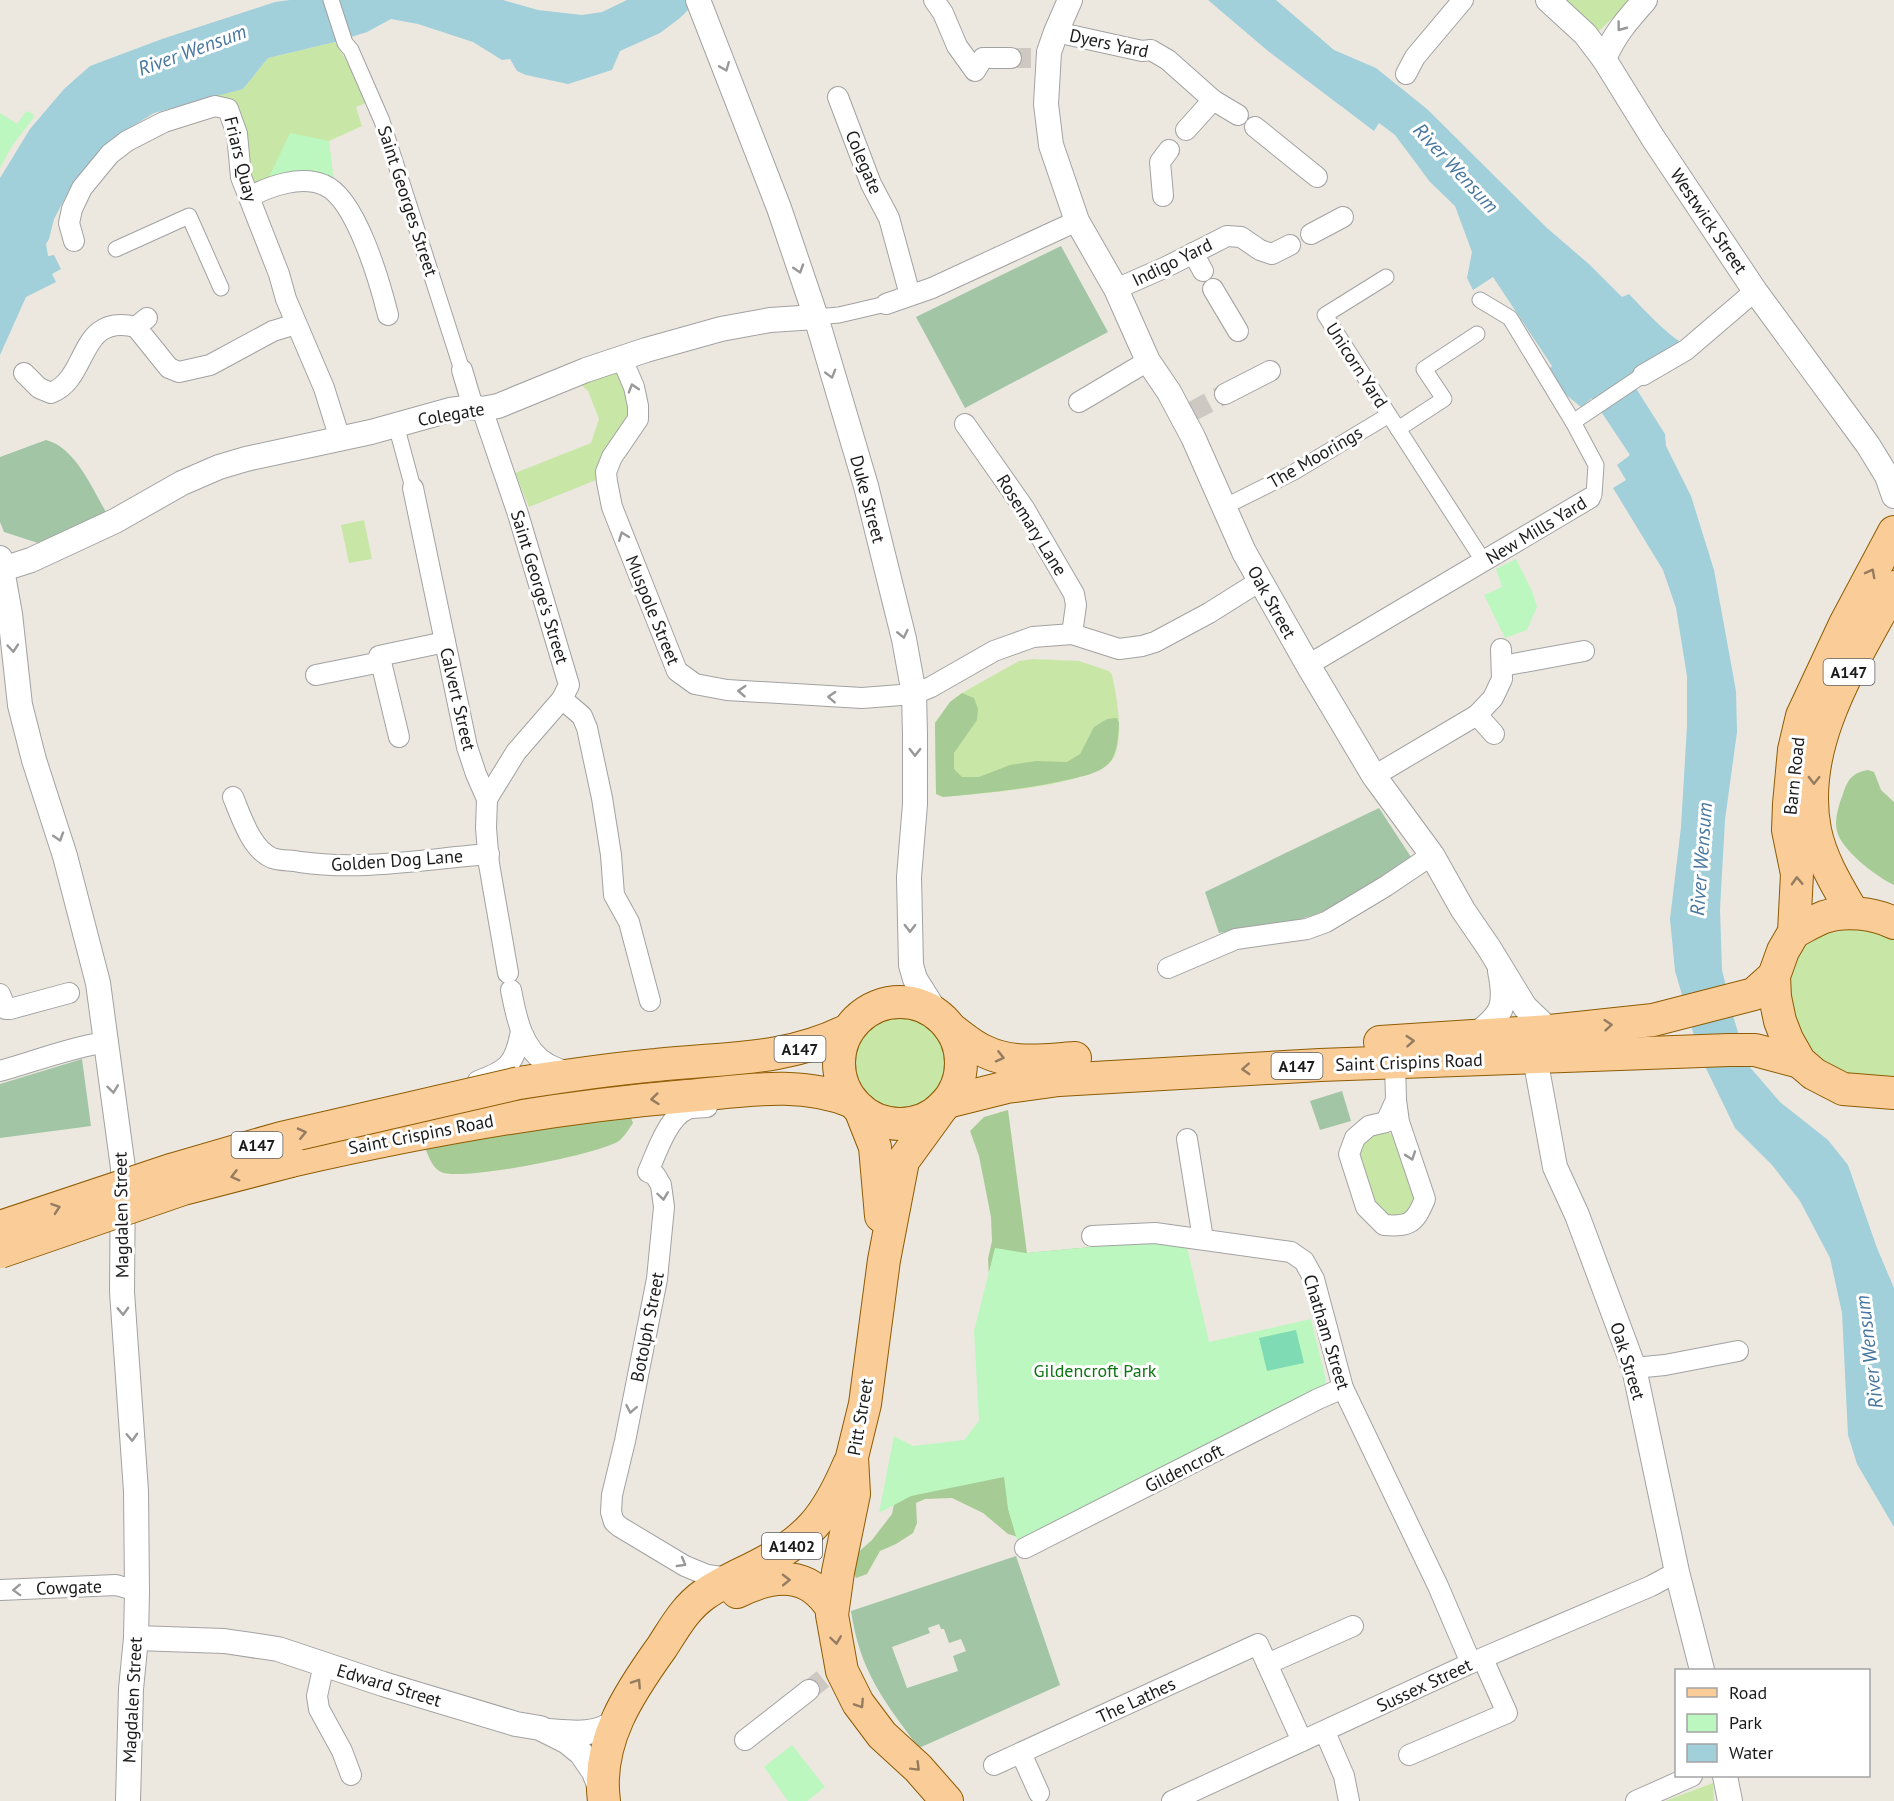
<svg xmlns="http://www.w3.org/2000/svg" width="1894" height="1801" font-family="'PT Sans',sans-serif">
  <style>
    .grass { fill: #c8e7a6 }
    .forest { fill: #a7cb95 }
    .cemetery { fill: #a2c5a6; fill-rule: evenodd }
    .park { fill: #bcf7bf }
    .pitch { fill: #7edbb4 }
    .water { fill: #a1cfda }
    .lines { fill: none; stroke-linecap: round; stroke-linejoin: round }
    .minor-tunnel { stroke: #cdc9c2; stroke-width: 20; stroke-dasharray: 20 10; stroke-linecap: butt }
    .pedestrian-casing { stroke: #a2a2a2; stroke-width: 17 }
    .minor-casing { stroke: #a2a2a2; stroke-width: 22 }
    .tertiary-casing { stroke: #a2a2a2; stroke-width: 26 }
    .primary-casing { stroke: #8e5c03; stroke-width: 34 }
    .pedestrian { stroke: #fff; stroke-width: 15 }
    .minor { stroke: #fff; stroke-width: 20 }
    .tertiary { stroke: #fff; stroke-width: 24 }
    .primary { stroke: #f9cc98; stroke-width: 32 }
    .primary-bridge-casing { stroke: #8e5c03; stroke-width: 34; stroke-linecap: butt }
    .primary-bridge { stroke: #f9cc98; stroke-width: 32 }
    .oneway { stroke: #989898 }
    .oneway2 { stroke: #957c60 }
    .labels { text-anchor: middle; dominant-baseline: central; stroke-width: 6; stroke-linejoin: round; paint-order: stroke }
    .shield { fill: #fff; stroke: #5f5f5f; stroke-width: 1.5 }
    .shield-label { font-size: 16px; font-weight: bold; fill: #1b1b1b }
    .street-label { font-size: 18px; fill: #1b1b1b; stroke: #fff }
    .park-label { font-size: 18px; fill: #0d7412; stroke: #fff }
    .water-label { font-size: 20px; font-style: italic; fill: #4777a0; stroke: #fff }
  </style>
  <rect width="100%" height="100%" fill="#ece8e0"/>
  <g class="grass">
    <polygon points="1567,0 1631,0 1596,34 1567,5"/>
    <polygon points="335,42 358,80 366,103 356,107 362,126 329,141 334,185 249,197 237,134 215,106 213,96 243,89 268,58"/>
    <polygon points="612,370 622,376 631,405 626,420 606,454 596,480 529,507 515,473 591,443 599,419 588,391 579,383"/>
    <polygon points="364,520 372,559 349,563 341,525"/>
    <path d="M 1033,659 L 1079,661 L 1109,671 L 1112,675 C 1117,697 1124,736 1114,757 C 1101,786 974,794 943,797 L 936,794 L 935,723 L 950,702 L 962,693 L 1019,661 Z"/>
    <polygon points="1853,929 1869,931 1894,939 1894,1077 1879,1081 1856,1079 1814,1058 1788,1023 1789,966 1797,952 1808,943 1825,934"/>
    <circle cx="899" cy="1064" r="46"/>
    <polygon points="1380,1130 1394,1135 1420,1200 1403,1219 1377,1213 1357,1164 1360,1140"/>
    <polygon points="1713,1783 1714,1801 1665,1801"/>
  </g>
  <g class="forest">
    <path d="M 962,693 L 974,698 L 978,709 L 977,720 L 954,753 L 954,769 L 962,777 L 979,777 L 1010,765 L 1036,761 L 1067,762 L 1080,754 L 1094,727 L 1107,719 L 1117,718 L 1119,723 C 1118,737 1118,757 1106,766 C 1096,774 1083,776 1071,779 C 1029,789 986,793 943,797 L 936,794 L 935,723 L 950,702 Z"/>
    <path d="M 1868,770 L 1874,772 L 1881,790 L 1894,802 L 1894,885 C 1877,877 1841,850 1837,831 C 1834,820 1839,804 1843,794 C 1848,779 1852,773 1868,770 Z"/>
    <polygon points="1008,1110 1027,1253 1156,1241 990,1295 988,1259 992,1241 991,1217 979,1156 970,1131 984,1117"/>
    <path d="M 630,1115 L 633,1123 C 629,1129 624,1137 619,1141 C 600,1154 460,1182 441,1172 C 433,1168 429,1158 426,1150 L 432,1140 Z"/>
    <polygon points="1004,1464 1025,1539 1008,1534 983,1513 952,1498 925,1499 916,1503 917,1523 913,1533 896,1544 880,1551 867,1574 856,1578 851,1569 855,1555 872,1540 892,1514 895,1499"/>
  </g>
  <g class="cemetery">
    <polygon points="1061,246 1108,332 965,408 916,317"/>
    <path d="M 46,440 C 75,447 92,488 106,512 L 41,544 L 4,532 L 0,522 L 0,457 Z"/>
    <path d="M 1379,808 L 1411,857 C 1383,876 1354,897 1324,911 C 1298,923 1249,928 1219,933 L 1205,892 Z"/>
    <polygon points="82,1059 91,1126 0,1138 0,1084"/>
    <polygon points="1342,1091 1351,1121 1320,1130 1310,1101"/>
    <path d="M 1016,1556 L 1060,1685 L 919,1748 C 884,1701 860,1672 851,1611 ZM 939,1624 L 941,1629 L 944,1629 L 949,1643 L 961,1639 L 966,1651 L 953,1656 L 958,1671 L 907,1688 L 892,1647 L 930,1633 L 928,1628 Z"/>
  </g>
  <g class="park">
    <polygon points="26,111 32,113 34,117 12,146 0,168 0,113 17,124"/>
    <polygon points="290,133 329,141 334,185 263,190"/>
    <polygon points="1516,559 1532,591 1537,607 1527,630 1505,638 1484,595 1502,587 1496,569"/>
    <polygon points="1156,1241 1187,1247 1209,1342 1311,1319 1326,1380 1324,1388 1018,1543 1008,1509 1004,1477 911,1496 879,1513 894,1436 913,1446 964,1440 979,1421 974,1331 995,1248 1026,1253"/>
    <polygon points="792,1745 825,1787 807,1801 788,1801 764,1767"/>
  </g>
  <polygon class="pitch" points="1296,1330 1304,1363 1267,1371 1259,1338"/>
  <g class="water">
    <polygon points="290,0 503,0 538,10 582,15 602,12 627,0 698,0 680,18 660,33 620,51 612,70 568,84 526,75 517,71 510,59 502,60 473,42 418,24 391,19 367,32 335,42 268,58 243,89 154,113 128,129 106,146 73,183 54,219 49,239 46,244 48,256 54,255 61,269 52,274 56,282 26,297 0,355 0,178 30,129 64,89 90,66 162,39 275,2"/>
    <path d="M 1208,0 L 1276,0 L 1334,50 L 1376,68 L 1427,109 L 1547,228 L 1590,265 L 1622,297 L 1629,294 C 1648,314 1665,333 1688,347 L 1632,382 L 1665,434 L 1666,446 L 1691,496 L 1714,570 L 1736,691 L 1737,732 L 1725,820 L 1720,909 L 1722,970 L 1734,1019 L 1748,1065 L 1780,1102 L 1828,1140 L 1848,1165 L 1877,1248 L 1894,1288 L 1894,1527 L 1857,1464 L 1848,1435 L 1842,1313 L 1830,1258 L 1800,1201 L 1772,1165 L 1735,1128 L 1700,1056 L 1675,971 L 1670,919 L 1681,827 L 1687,726 L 1687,676 L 1676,608 L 1663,570 L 1613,488 L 1626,480 L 1617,465 L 1630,455 L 1592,398 L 1581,407 L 1565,394 L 1549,369 L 1552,366 L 1493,277 L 1473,290 L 1467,278 L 1472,252 L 1455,206 L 1430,182 L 1395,135 L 1379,123 L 1374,131 L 1268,51 Z"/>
  </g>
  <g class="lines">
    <g class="minor-tunnel">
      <polyline points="1011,58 1034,58"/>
      <polyline points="1191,412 1225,394"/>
      <polyline points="809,1690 823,1679"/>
    </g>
    <g class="pedestrian-casing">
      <g id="pedestrian">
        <polyline points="331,0 345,43 351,50 382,121 462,370"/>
        <polyline points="116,249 189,216 221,288"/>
        <polyline points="1386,277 1325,315 1389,415"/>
        <polyline points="1480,300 1510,318 1573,422 1596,465 1594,495 1590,498"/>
        <polyline points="816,317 839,315 886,304"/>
        <polyline points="1573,422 1643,375"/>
        <polyline points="396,425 413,488"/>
        <polyline points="1398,429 1444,399 1424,369 1477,334"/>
        <polyline points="1226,506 1294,472 1389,415 1484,562"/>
      </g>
    </g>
    <g class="minor-casing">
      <g id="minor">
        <polyline points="934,0 943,13 957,46 975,71 983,58 1011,58"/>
        <polyline points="1056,32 1142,51 1151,50 1168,60 1213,100 1238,115"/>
        <polyline points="1406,74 1415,57 1463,0"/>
        <polyline points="838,97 871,184 889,218 910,295"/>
        <polyline points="1255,127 1317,177"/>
        <polyline points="1186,130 1213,100"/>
        <polyline points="1163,196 1160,162 1169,150"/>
        <path d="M 249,197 C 270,186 301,175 324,185 C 356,198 380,283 388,315"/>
        <polyline points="1311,234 1343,217"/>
        <polyline points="74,241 69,223 72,209 82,188 110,154 127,141 164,122 215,106 228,109 237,134 241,177 279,274 286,299 324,388 340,439"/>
        <polyline points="1193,253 1203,271"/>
        <polyline points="1116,289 1166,267 1227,236 1241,237 1260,250 1272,254 1290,245"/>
        <polyline points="1213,289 1238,331"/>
        <polyline points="886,304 932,288 1077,221"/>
        <polyline points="136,327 169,368 179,372 210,365 273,331 296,324"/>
        <polyline points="622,359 634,387 638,406 638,419 612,457 606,472 607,482 612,507 677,671 695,684 727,690 862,698 914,694 931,687 994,651 1033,637 1072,634 1119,649 1142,646 1155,642 1209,613 1260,581"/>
        <polyline points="462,370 473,407"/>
        <path d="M 24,373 L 39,388 L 51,393 C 90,378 77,313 136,327 L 147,318"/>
        <polyline points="1643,375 1686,350 1755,291"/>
        <polyline points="1225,394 1270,371"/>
        <polyline points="1079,402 1148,361"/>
        <polyline points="482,409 518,514 569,685 562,699 516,752 487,799"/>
        <polyline points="965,424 1024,508 1074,594 1076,605 1072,634"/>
        <polyline points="413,488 467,747 476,774 487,799 486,828 489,864 508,973"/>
        <polyline points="381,662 399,737"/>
        <polyline points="1308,665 1590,498"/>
        <polyline points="1502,666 1584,651"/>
        <polyline points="316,675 381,662 379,656 445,642"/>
        <polyline points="562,699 582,716 587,728 602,798 611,855 614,895 629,922 650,1001"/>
        <polyline points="1477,715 1494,734"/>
        <polyline points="1374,776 1477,715 1493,698 1502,679 1501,649"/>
        <path d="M 233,797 C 241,816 251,849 272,858 C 280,861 291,860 300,862 C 362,871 426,859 489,854"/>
        <polyline points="1168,968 1236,939 1307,929 1326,922 1386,886 1432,855"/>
        <path d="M 511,990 C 516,1016 522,1050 548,1064 C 555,1068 563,1070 570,1073"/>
        <polyline points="0,994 6,1009 10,1009 69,993"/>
        <path d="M 1395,1063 L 1396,1100 L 1399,1122 L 1425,1199 C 1415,1223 1410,1227 1384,1225 L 1366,1207 L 1349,1154 L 1355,1138 L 1369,1126 L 1386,1122 L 1396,1100"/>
        <path d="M 0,1071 C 35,1061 72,1047 107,1042"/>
        <path d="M 478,1081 C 508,1070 515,1064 521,1031"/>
        <path d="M 707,1107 C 701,1108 694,1107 688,1109 C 668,1116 656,1154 648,1172 L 655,1175 L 661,1185 L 664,1207 L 657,1279 L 625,1441 L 612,1495 L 611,1512 L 614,1522 L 620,1527 L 685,1566 L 707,1575 L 730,1578"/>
        <polyline points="1187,1139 1203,1239"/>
        <polyline points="1092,1236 1155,1233 1291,1252 1304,1261 1314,1279 1343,1388 1438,1586 1471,1663"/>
        <polyline points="1634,1368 1665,1365 1738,1351"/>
        <polyline points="1025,1548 1318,1399 1343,1388"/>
        <polyline points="0,1590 116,1585 137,1591"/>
        <polyline points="324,1664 317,1696 319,1709 342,1751 351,1775"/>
        <polyline points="1267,1664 1353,1626"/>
        <polyline points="1325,1732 1344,1776 1349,1801"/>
        <polyline points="745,1740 809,1690"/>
        <polyline points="1021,1753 1039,1793"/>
        <polyline points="1409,1755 1507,1713 1483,1659"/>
        <polyline points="994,1765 1258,1644 1302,1741"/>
        <polyline points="1172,1801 1471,1663 1651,1586 1677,1572"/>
        <polyline points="1636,1801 1692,1776"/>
      </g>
    </g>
    <g class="tertiary-casing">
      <g id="tertiary">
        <polyline points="698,0 779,208 816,317 866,486 904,639 914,694 915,735 915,804 909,877 911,965 915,979 937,1014"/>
        <polyline points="1070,0 1056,32 1049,52 1046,104 1051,145 1077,221 1116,289 1148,361 1169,392 1193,437 1244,552 1308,665 1374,776 1432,855 1463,910 1489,948 1525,1007 1550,1031"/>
        <polyline points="1548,0 1585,34 1604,59 1653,138 1755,291 1868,445 1887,476 1894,496"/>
        <path d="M 1604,59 C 1614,35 1628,19 1645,0"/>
        <polyline points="0,558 10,614 20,705 34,760 65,856 98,983 123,1168 122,1292 136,1491 137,1591 136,1638 131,1689 128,1801"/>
        <polyline points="3,569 31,560 115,521 182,483 219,467 246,459 371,432 450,410 473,407 482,409 498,406 586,370 646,350 721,329 770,320 816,317"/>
        <path d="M 1474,1036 C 1503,1015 1507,1006 1500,971"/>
        <polyline points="1535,1058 1555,1167 1577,1215 1634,1368 1677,1572 1702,1670"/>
        <polyline points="136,1638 224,1641 278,1649 383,1684 516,1724 540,1728 566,1741 581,1753 594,1772 602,1793"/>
        <path d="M 549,1731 C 574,1733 594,1736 615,1722"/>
        <polyline points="1725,1776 1730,1801"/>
      </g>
    </g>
    <g class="primary-casing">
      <g id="primary">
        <polyline points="1894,532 1845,624 1802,716 1794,750 1789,804 1788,830 1797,874 1794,932 1783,951 1774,976 1775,997 1780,1021 1787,1039 1800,1062 1814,1074 1843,1089 1894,1093"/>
        <path d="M 1853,913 C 1838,887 1821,860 1815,830 C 1798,743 1855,660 1894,587"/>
        <path d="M 1794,932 C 1804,927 1814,921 1824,917 C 1845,910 1874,913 1894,923"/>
        <circle cx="900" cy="1063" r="61"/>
        <path d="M 950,1028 C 961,1036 973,1047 986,1052 C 1013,1065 1046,1060 1075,1058"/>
        <polyline points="1380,1042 1550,1031 1653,1020 1754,994 1774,976"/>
        <path d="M 519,1083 C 564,1076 610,1069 656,1065 C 726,1057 783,1062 848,1030"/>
        <polyline points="947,1102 1007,1087 1059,1080 1320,1065 1729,1050 1755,1050 1800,1062"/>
        <polyline points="943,1106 903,1161 884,1260 865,1404 852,1457 854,1494 838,1572 832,1615 842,1671 858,1703 882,1735 918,1768 947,1801"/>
        <polyline points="860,1109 875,1147 881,1216"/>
        <path d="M 291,1161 C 422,1131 553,1107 687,1096 C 744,1091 799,1080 853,1102"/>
        <path d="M 737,1592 C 773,1574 809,1570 832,1609"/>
        <path d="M 604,1801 C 596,1742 629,1693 662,1647 C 675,1627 685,1608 705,1594 C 721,1583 739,1575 757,1566 C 808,1540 827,1516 849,1464"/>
      </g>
    </g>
    <use href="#pedestrian" class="pedestrian"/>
    <use href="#minor" class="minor"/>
    <use href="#tertiary" class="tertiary"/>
    <use href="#primary" class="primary"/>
    <g class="primary-bridge-casing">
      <g id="primary-bridge">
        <polyline points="0,1227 174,1169 281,1138 519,1083"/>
        <polyline points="0,1252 183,1189 291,1161"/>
      </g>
    </g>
    <use href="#primary-bridge" class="primary-bridge"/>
  </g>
  <defs><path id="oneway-chevron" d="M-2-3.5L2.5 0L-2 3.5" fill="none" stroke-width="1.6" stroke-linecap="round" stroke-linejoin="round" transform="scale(1.5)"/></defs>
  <g class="oneway">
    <use href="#oneway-chevron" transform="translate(1621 27) rotate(127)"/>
    <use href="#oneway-chevron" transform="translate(725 67) rotate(68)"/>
    <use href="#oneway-chevron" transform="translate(799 269) rotate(72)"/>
    <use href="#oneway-chevron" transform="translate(831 374) rotate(74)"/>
    <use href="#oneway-chevron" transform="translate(633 388) rotate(-107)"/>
    <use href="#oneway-chevron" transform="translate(623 536) rotate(-111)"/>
    <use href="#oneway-chevron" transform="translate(903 634) rotate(77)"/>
    <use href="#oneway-chevron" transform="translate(13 648) rotate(85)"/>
    <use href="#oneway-chevron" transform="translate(742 691) rotate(-176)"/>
    <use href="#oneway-chevron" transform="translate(832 697) rotate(-177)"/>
    <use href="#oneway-chevron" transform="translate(915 752) rotate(90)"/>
    <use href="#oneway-chevron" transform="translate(59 837) rotate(72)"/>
    <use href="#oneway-chevron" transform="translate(910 928) rotate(90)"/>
    <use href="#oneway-chevron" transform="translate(113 1089) rotate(83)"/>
    <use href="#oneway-chevron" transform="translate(1411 1156) rotate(71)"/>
    <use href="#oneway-chevron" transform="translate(663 1196) rotate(82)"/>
    <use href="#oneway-chevron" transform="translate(123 1311) rotate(88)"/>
    <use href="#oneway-chevron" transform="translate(631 1409) rotate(101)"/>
    <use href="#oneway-chevron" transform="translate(132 1437) rotate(87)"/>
    <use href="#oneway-chevron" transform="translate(682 1563) rotate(30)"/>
    <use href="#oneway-chevron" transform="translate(17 1590) rotate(178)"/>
  </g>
  <g class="oneway2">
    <use href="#oneway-chevron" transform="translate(1871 573) rotate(-62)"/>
    <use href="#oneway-chevron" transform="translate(1814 780) rotate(91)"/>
    <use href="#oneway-chevron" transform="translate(1797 881) rotate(-92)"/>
    <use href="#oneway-chevron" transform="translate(1608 1025) rotate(-5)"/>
    <use href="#oneway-chevron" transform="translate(1410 1041) rotate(-4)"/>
    <use href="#oneway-chevron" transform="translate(1000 1057) rotate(14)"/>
    <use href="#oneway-chevron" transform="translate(1246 1069) rotate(177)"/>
    <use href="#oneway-chevron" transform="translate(655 1099) rotate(174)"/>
    <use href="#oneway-chevron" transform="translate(302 1133) rotate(-13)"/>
    <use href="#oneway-chevron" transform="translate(235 1176) rotate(165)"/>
    <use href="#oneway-chevron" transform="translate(56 1208) rotate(-19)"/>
    <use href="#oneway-chevron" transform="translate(786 1580) rotate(-1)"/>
    <use href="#oneway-chevron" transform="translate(836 1640) rotate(82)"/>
    <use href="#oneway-chevron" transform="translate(637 1683) rotate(-57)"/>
    <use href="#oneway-chevron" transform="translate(860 1704) rotate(57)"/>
    <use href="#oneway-chevron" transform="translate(916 1767) rotate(45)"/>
  </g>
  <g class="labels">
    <g class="shield">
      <rect x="1823.5" y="659" width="51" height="26" rx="4.5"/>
      <rect x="774.5" y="1036" width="51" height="26" rx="4.5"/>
      <rect x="1271.5" y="1053" width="51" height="26" rx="4.5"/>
      <rect x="231.5" y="1132" width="51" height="26" rx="4.5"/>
      <rect x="762" y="1533" width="60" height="26" rx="4.5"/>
    </g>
    <g class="shield-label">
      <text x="1849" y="672">A147</text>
      <text x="800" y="1049">A147</text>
      <text x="1297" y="1066">A147</text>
      <text x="257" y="1145">A147</text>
      <text x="792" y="1546">A1402</text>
    </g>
    <g class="street-label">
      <text transform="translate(1109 43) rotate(12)">Dyers Yard</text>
      <text transform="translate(241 159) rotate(76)">Friars Quay</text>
      <text transform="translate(864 162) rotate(67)">Colegate</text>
      <text transform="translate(408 201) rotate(72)">Saint Georges Street</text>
      <text transform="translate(1709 221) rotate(56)">Westwick Street</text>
      <text transform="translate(1172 262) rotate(-26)">Indigo Yard</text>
      <text transform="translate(1357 365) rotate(57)">Unicorn Yard</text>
      <text transform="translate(451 414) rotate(-10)">Colegate</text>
      <text transform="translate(1315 457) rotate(-30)">The Moorings</text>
      <text transform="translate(868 499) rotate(75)">Duke Street</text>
      <text transform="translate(1032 525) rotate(58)">Rosemary Lane</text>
      <text transform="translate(1536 530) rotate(-31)">New Mills Yard</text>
      <text transform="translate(540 587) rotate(73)">Saint George's Street</text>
      <text transform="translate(1272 602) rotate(61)">Oak Street</text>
      <text transform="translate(653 610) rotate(68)">Muspole Street</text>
      <text transform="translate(458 699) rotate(77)">Calvert Street</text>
      <text transform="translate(1794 776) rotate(-84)">Barn Road</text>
      <text transform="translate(397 860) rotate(-4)">Golden Dog Lane</text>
      <text transform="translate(1409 1062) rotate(-2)">Saint Crispins Road</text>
      <text transform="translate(421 1134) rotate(-11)">Saint Crispins Road</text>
      <text transform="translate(121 1215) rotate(-91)">Magdalen Street</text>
      <text transform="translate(647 1327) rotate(-79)">Botolph Street</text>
      <text transform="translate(1327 1332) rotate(73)">Chatham Street</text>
      <text transform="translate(1628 1361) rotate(73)">Oak Street</text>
      <text transform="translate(860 1417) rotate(-80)">Pitt Street</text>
      <text transform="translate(1184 1468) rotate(-27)">Gildencroft</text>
      <text transform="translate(69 1587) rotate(-2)">Cowgate</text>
      <text transform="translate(389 1685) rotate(17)">Edward Street</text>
      <text transform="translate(1424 1685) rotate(-25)">Sussex Street</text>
      <text transform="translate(132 1700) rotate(-87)">Magdalen Street</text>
      <text transform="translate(1136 1700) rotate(-25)">The Lathes</text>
    </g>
    <g class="park-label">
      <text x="1095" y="1370">Gildencroft Park</text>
    </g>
    <g class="water-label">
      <text transform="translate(192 50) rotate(-20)">River Wensum</text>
      <text transform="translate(1456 168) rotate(47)">River Wensum</text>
      <text transform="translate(1701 859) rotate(-86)">River Wensum</text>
      <text transform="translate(1869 1352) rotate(-97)">River Wensum</text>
    </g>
  </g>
  <rect x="1675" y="1669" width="195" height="108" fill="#ffffff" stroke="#a4a4a4" stroke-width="1.5"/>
  <rect x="1687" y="1688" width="30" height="9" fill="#f9cc98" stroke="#a4a4a4" stroke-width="1.5"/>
  <text x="1729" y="1699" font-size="18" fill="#1b1b1b">Road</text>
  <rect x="1687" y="1714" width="30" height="18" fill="#bcf7bf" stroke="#a4a4a4" stroke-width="1.5"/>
  <text x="1729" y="1729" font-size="18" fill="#1b1b1b">Park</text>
  <rect x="1687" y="1744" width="30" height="18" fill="#a1cfda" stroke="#a4a4a4" stroke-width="1.5"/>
  <text x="1729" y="1759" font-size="18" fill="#1b1b1b">Water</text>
</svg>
